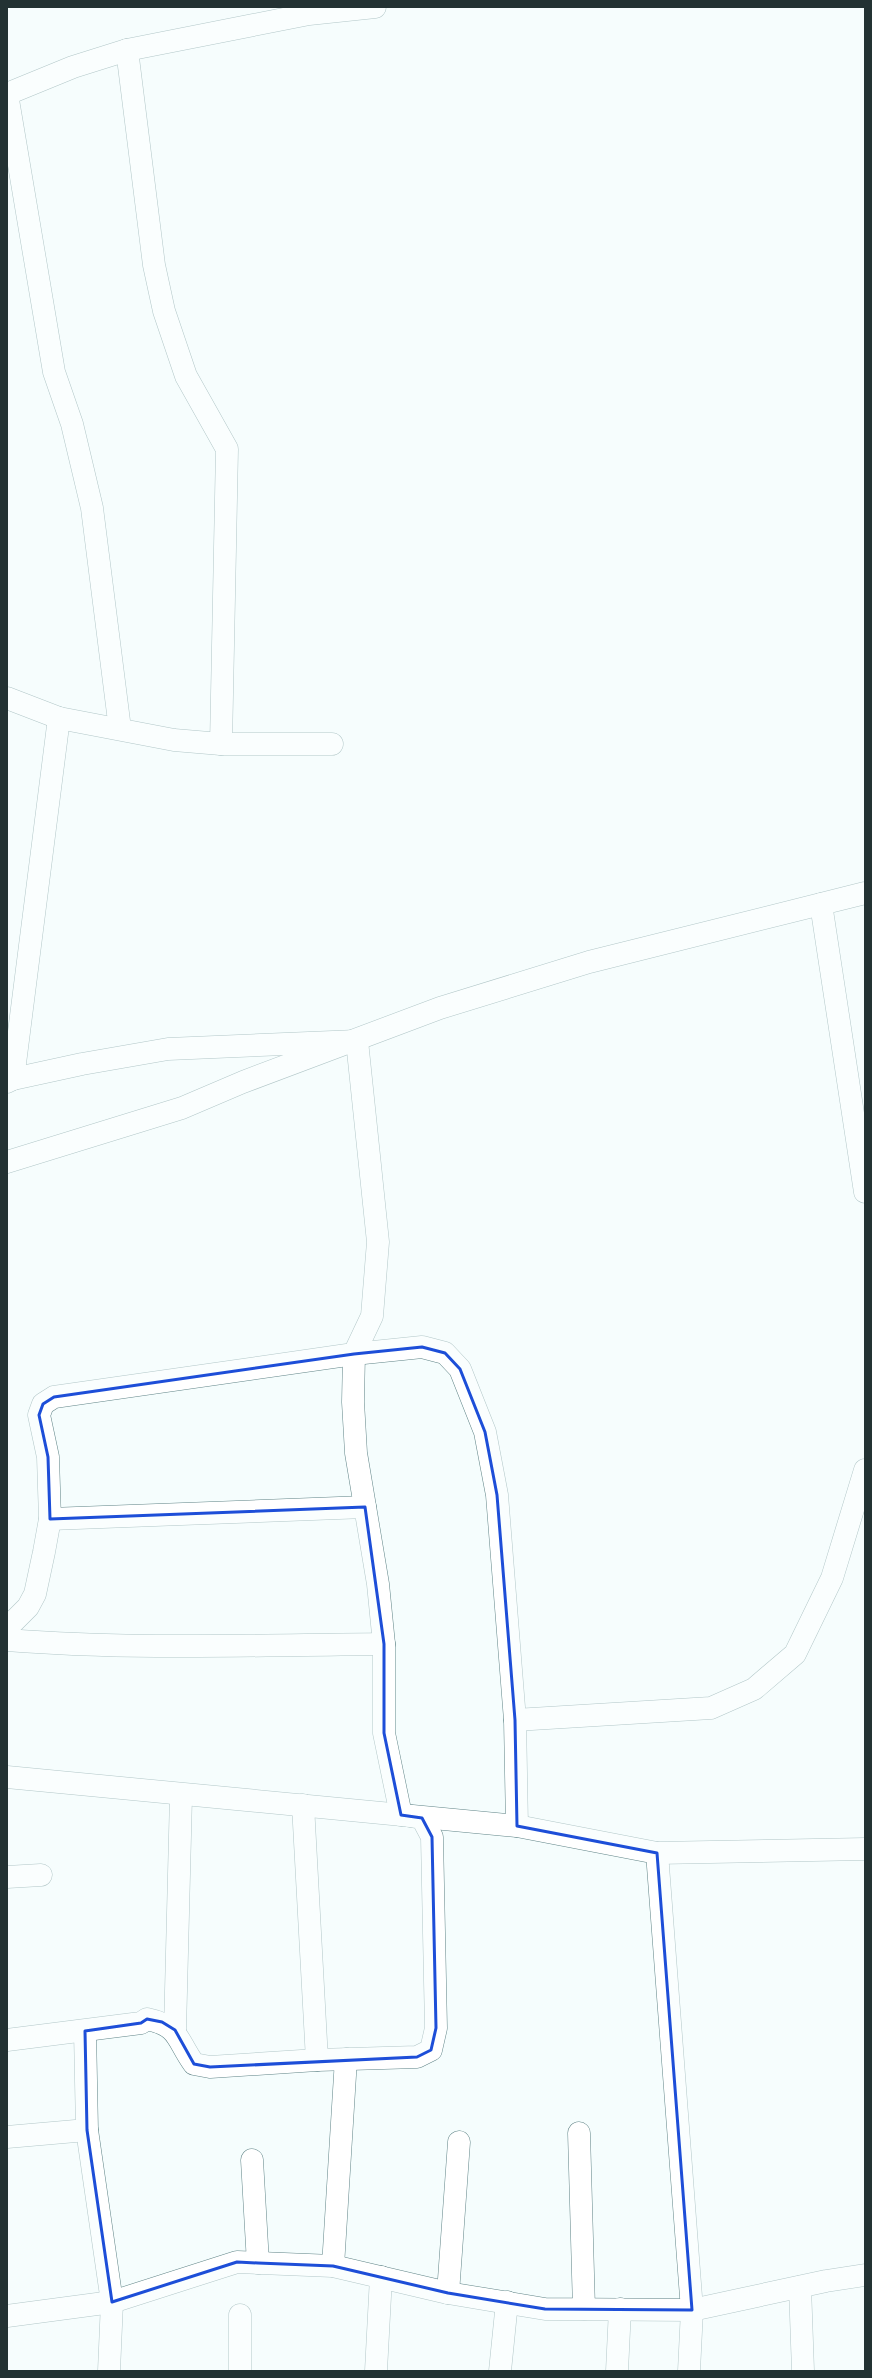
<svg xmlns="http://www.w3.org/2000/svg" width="872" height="2378" font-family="'Golos Text',sans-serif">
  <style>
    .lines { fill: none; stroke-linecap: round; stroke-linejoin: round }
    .minor-casing { stroke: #618588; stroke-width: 23 }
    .minor { stroke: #fff; stroke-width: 22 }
    .marked { fill: none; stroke: #1d4ed8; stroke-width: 3; stroke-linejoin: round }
  </style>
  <rect width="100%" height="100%" fill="#f5fdfd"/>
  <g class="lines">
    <g class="minor-casing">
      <g id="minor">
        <polyline points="127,50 154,265 164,311 186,376 227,449 221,744"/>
        <polyline points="7,698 59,718 174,740 221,744 332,744"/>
        <polyline points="120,729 92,508 72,424 54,372 7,94 73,67 127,50 309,14 375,7"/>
        <polyline points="821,904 865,1192"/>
        <polyline points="13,1079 82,1064 168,1049 357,1041 378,1242 372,1316 354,1354 353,1402 356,1453 378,1584 384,1644 384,1733 401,1815"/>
        <polyline points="7,1082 13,1079 59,718"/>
        <polyline points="7,1162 182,1108 243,1082 440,1008 589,962 865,893"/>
        <polyline points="50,1519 365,1507"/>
        <polyline points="7,1628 28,1607 35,1594 44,1552 50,1519 48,1457 39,1415 43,1404 54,1397 354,1354 422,1347 445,1353 460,1369 485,1432 497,1495 515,1720 517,1826"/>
        <path d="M 7,1640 C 132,1650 259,1645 384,1644"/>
        <polyline points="515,1720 711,1708 754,1689 795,1654 832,1578 865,1470"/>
        <polyline points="7,1777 517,1826 657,1853 865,1849"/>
        <polyline points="303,1805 317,2060"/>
        <polyline points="657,1853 692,2310 689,2371"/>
        <polyline points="7,1877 41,1875"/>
        <polyline points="175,2030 181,1796"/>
        <polyline points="85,2031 87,2130 112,2302 109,2371"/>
        <path d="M 7,2040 L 141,2023 L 147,2019 C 180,2026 176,2039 194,2064 L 210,2067 L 317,2060 L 417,2057 L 431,2050 L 436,2028 L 432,1837 L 422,1818 L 410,1816"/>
        <polyline points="579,2133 584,2309"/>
        <polyline points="7,2137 87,2130"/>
        <polyline points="252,2160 258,2263"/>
        <polyline points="333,2266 346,2059"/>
        <polyline points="800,2287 803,2371"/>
        <polyline points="448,2293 459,2142"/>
        <polyline points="240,2315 240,2371"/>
        <polyline points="7,2316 112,2302 237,2262 333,2266 448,2293 545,2309 692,2310 826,2281 865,2275"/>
        <polyline points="376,2371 381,2277"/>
        <polyline points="500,2371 507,2302"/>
        <polyline points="617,2371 620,2309"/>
      </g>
    </g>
    <use href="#minor" class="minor"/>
  </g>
  <path d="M0 0H872V2378H0ZM 422,1347 L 445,1353 L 460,1369 L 485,1432 L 497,1495 L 515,1720 L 517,1826 L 657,1853 L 692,2310 L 545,2309 L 448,2293 L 333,2266 L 258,2263 L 237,2262 L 112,2302 L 87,2130 L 85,2031 L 141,2023 L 147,2019 L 162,2022 L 175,2030 L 194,2064 L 210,2067 L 417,2057 L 431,2050 L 436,2028 L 432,1837 L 422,1818 L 401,1815 L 384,1733 L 384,1644 L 365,1507 L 50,1519 L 48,1457 L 39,1415 L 43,1404 L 54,1397 L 354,1354 Z" fill="#f5fdfd" fill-opacity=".55" fill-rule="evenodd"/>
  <path class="marked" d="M 422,1347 L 445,1353 L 460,1369 L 485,1432 L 497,1495 L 515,1720 L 517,1826 L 657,1853 L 692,2310 L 545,2309 L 448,2293 L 333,2266 L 258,2263 L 237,2262 L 112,2302 L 87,2130 L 85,2031 L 141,2023 L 147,2019 L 162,2022 L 175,2030 L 194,2064 L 210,2067 L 417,2057 L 431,2050 L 436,2028 L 432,1837 L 422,1818 L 401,1815 L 384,1733 L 384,1644 L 365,1507 L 50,1519 L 48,1457 L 39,1415 L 43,1404 L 54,1397 L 354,1354 Z"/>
  <rect width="872" height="2378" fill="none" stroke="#233233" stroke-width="16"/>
</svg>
